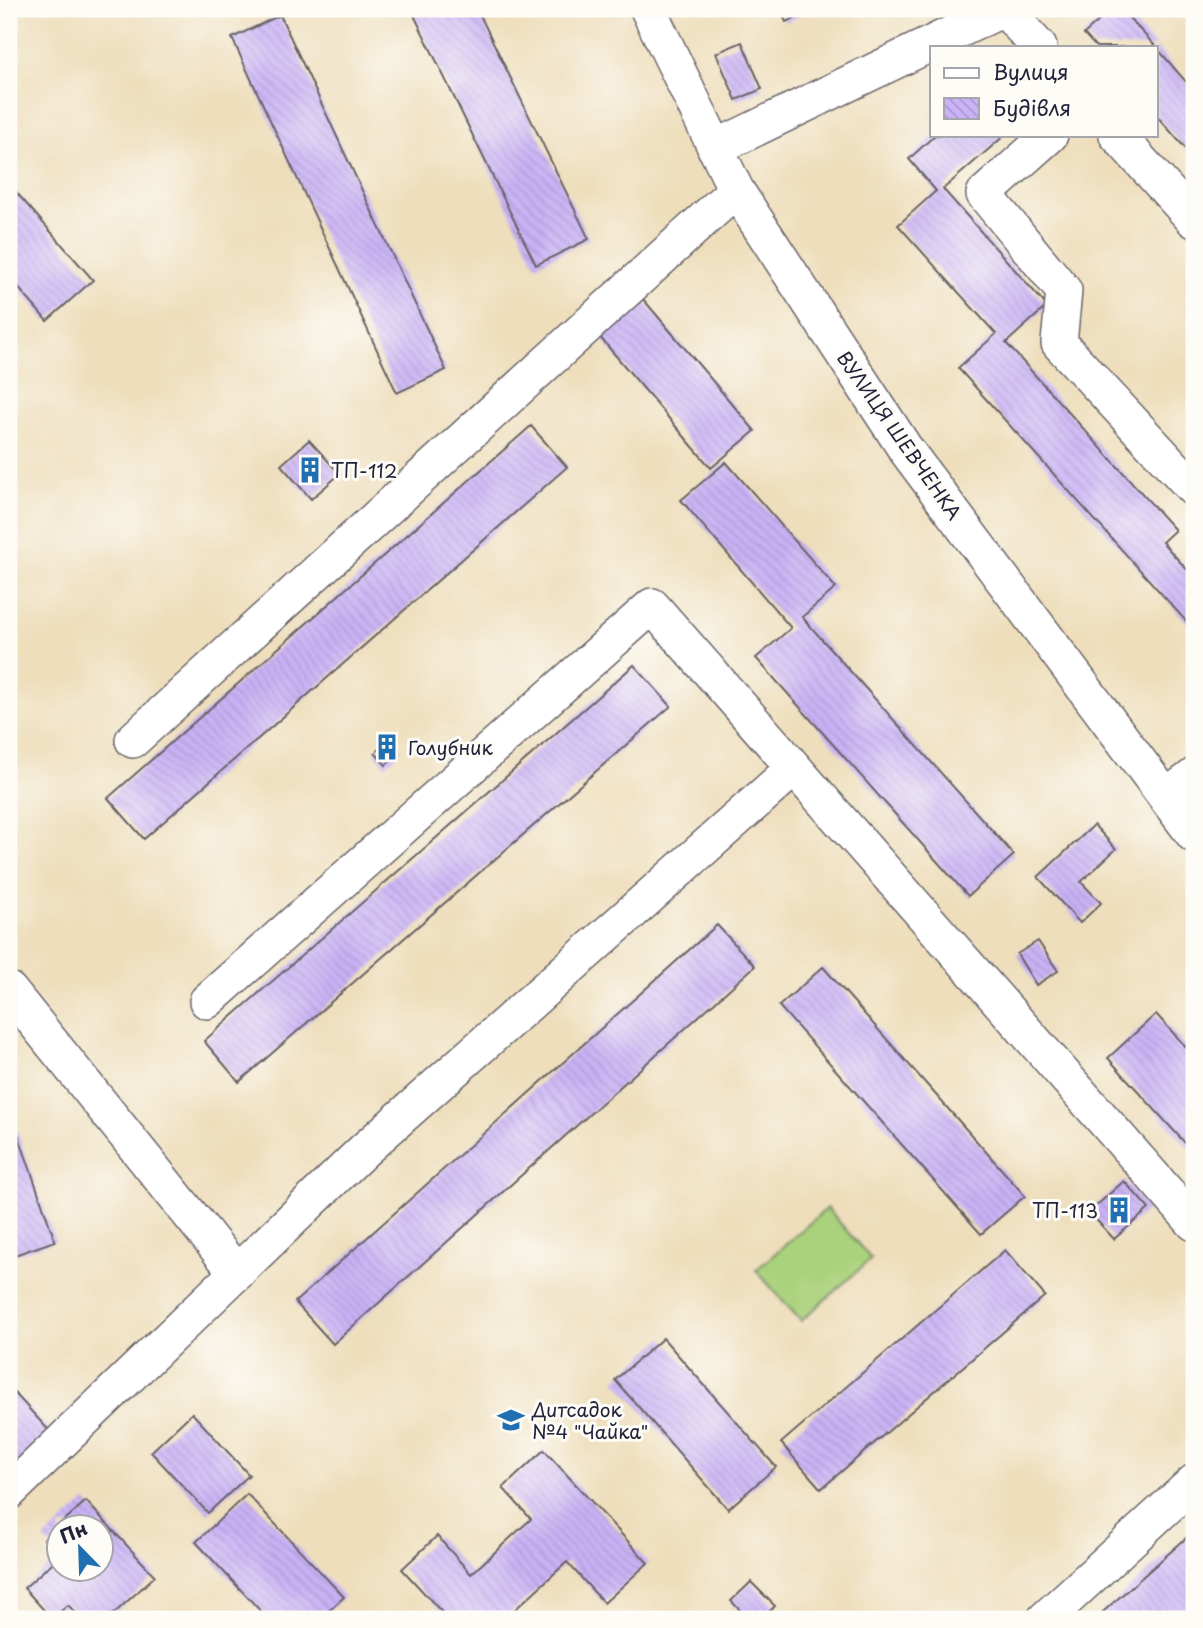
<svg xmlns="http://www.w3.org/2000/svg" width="1203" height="1628" font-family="'Playpen Sans',sans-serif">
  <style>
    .grass { fill: #aad27d; stroke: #667a5c; stroke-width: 2 }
    .building { fill: url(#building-back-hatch) }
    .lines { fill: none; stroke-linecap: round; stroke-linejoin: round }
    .minor-casing { stroke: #696468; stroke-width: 38 }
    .minor { stroke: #fff; stroke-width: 35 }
    .labels { text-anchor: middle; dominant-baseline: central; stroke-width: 6; stroke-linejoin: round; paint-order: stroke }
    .street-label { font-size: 19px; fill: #22223b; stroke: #fdfcf7 }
    .poi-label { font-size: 19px; fill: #22223b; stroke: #fdfcf7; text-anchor: start }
  </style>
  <defs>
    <pattern id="building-back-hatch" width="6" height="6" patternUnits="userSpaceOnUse" patternTransform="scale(1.75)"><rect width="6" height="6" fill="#c9b2f5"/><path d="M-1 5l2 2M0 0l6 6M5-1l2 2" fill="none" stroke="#ac99d3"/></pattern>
  </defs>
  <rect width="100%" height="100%" fill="#fdfcf7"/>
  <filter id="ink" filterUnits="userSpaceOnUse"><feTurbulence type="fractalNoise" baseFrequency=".0143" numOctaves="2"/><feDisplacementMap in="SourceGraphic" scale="14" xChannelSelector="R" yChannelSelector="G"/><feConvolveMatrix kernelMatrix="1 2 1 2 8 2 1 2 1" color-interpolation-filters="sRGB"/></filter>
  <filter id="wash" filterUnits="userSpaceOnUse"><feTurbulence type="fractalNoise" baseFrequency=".00686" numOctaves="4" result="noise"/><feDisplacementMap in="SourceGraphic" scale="28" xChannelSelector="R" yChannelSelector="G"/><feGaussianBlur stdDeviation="1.57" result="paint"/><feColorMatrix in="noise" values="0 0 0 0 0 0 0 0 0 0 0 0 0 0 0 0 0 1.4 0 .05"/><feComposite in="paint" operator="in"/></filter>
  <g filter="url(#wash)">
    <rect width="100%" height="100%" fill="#eedebc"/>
    <polygon class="grass" points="827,1208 871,1259 801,1321 756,1270"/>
    <g id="blocks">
      <g class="building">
        <polygon points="411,9 477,9 589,239 536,265"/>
        <polygon points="780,9 814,9 786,22"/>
        <polygon points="1112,9 1121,9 1156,47 1096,47 1084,34"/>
        <polygon points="280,15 446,370 397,393 232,38"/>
        <polygon points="742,42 762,89 736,100 716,53"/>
        <polygon points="1156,47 1194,91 1194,158 1156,115"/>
        <polygon points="935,135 1005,135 943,189 1047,306 1006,343 1175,530 1162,542 1191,574 1194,571 1194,630 958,368 996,334 898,225 936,191 909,159"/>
        <polygon points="9,184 93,280 47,321 9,277"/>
        <polygon points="643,299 755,431 711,468 599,336"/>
        <polygon points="531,426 567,467 144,839 108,798"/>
        <polygon points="309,440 340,474 311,499 281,465"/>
        <polygon points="726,462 836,588 802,617 1014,855 968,896 756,658 791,628 681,500"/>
        <polygon points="634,665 671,706 239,1082 204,1041"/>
        <polygon points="387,741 399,753 386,765 375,753"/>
        <polygon points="1094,825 1116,849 1081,882 1101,903 1080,923 1038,877"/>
        <polygon points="717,925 755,966 333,1344 295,1302"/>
        <polygon points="1038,941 1058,971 1036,985 1017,954"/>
        <polygon points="823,967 1025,1196 981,1234 779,1006"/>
        <polygon points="1156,1014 1194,1056 1194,1153 1108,1058"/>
        <polygon points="9,1108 55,1241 9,1257"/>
        <polygon points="1124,1181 1149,1209 1114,1239 1089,1212"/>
        <polygon points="1005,1250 1045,1296 821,1489 781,1443"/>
        <polygon points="663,1338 776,1467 728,1509 615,1380"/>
        <polygon points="9,1387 54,1436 9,1477"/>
        <polygon points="192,1413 249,1475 208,1513 151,1452"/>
        <polygon points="544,1450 648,1563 604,1603 567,1562 510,1614 515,1619 448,1619 402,1569 437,1536 471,1574 531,1519 503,1488"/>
        <polygon points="247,1494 344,1597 320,1619 268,1619 196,1542"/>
        <polygon points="86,1501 155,1576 108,1619 82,1619 68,1605 52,1619 24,1588 60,1556 60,1568 102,1568 102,1526 60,1526 60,1556 44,1539"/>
        <polygon points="1194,1531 1194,1605 1178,1619 1095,1619"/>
        <polygon points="751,1582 775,1606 762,1619 749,1619 731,1601"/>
      </g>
    </g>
  </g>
  <g filter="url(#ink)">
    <use href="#blocks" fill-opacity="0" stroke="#696468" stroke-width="2"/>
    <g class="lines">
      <g class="minor-casing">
        <g id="minor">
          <polyline points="648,9 736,190 906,450 1194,835"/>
          <polyline points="1004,9 1039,47"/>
          <polyline points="1050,135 984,194 1064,291 1059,343 1194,489"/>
          <polyline points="1117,135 1194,220"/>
          <polyline points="715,148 1003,9"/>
          <polyline points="133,740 736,190"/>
          <polyline points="1166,797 1194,776"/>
          <polyline points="9,990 237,1273"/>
          <polyline points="207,1001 652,606 1194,1223"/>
          <polyline points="9,1492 363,1151 794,768"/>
          <polyline points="1045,1619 1194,1482"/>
        </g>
      </g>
      <use href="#minor" class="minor"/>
    </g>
  </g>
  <defs>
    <g id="building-bare" transform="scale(2.1)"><path d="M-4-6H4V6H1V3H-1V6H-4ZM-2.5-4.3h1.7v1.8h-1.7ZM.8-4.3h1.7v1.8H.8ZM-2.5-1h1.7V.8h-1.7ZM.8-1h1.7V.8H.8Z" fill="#1f6fb2" stroke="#fdfcf7" stroke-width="2.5" paint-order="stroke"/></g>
    <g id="school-bare" transform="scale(2.1)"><path d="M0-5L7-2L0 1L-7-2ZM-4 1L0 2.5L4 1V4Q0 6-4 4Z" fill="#1f6fb2" stroke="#fdfcf7" stroke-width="2.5" paint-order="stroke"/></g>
  </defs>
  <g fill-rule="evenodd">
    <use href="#building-bare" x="310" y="470"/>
    <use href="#building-bare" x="387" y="747"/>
    <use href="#building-bare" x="1119" y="1210"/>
    <use href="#school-bare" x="511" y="1420"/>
  </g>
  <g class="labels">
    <g class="street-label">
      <text transform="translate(900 435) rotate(55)">ВУЛИЦЯ ШЕВЧЕНКА</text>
    </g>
    <g class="poi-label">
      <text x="331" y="470">ТП-112</text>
      <text x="408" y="747">Голубник</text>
      <text x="1098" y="1210" text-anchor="end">ТП-113</text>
      <text x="532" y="1409">Дитсадок<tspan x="532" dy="22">№4 "Чайка"</tspan></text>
    </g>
  </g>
  <rect width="1203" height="1628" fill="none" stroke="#fdfcf7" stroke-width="35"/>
  <rect x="930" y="46" width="228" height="91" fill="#fdfcf7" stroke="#a5a5ac" stroke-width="2"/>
  <rect x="944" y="68" width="35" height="10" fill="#ffffff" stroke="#a5a5ac" stroke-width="2"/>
  <text x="993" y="80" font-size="21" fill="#22223b">Вулиця</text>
  <rect x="944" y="98" width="35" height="21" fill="url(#building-back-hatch)" stroke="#a5a5ac" stroke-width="2"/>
  <text x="993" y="116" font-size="21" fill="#22223b">Будівля</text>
  <g transform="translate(80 1548) rotate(337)"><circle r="33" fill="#fdfcf7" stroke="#a5a5ac" stroke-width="2"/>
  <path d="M0-5L12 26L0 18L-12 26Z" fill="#1f6fb2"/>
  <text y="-10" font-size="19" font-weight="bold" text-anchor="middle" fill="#22223b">Пн</text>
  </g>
</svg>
